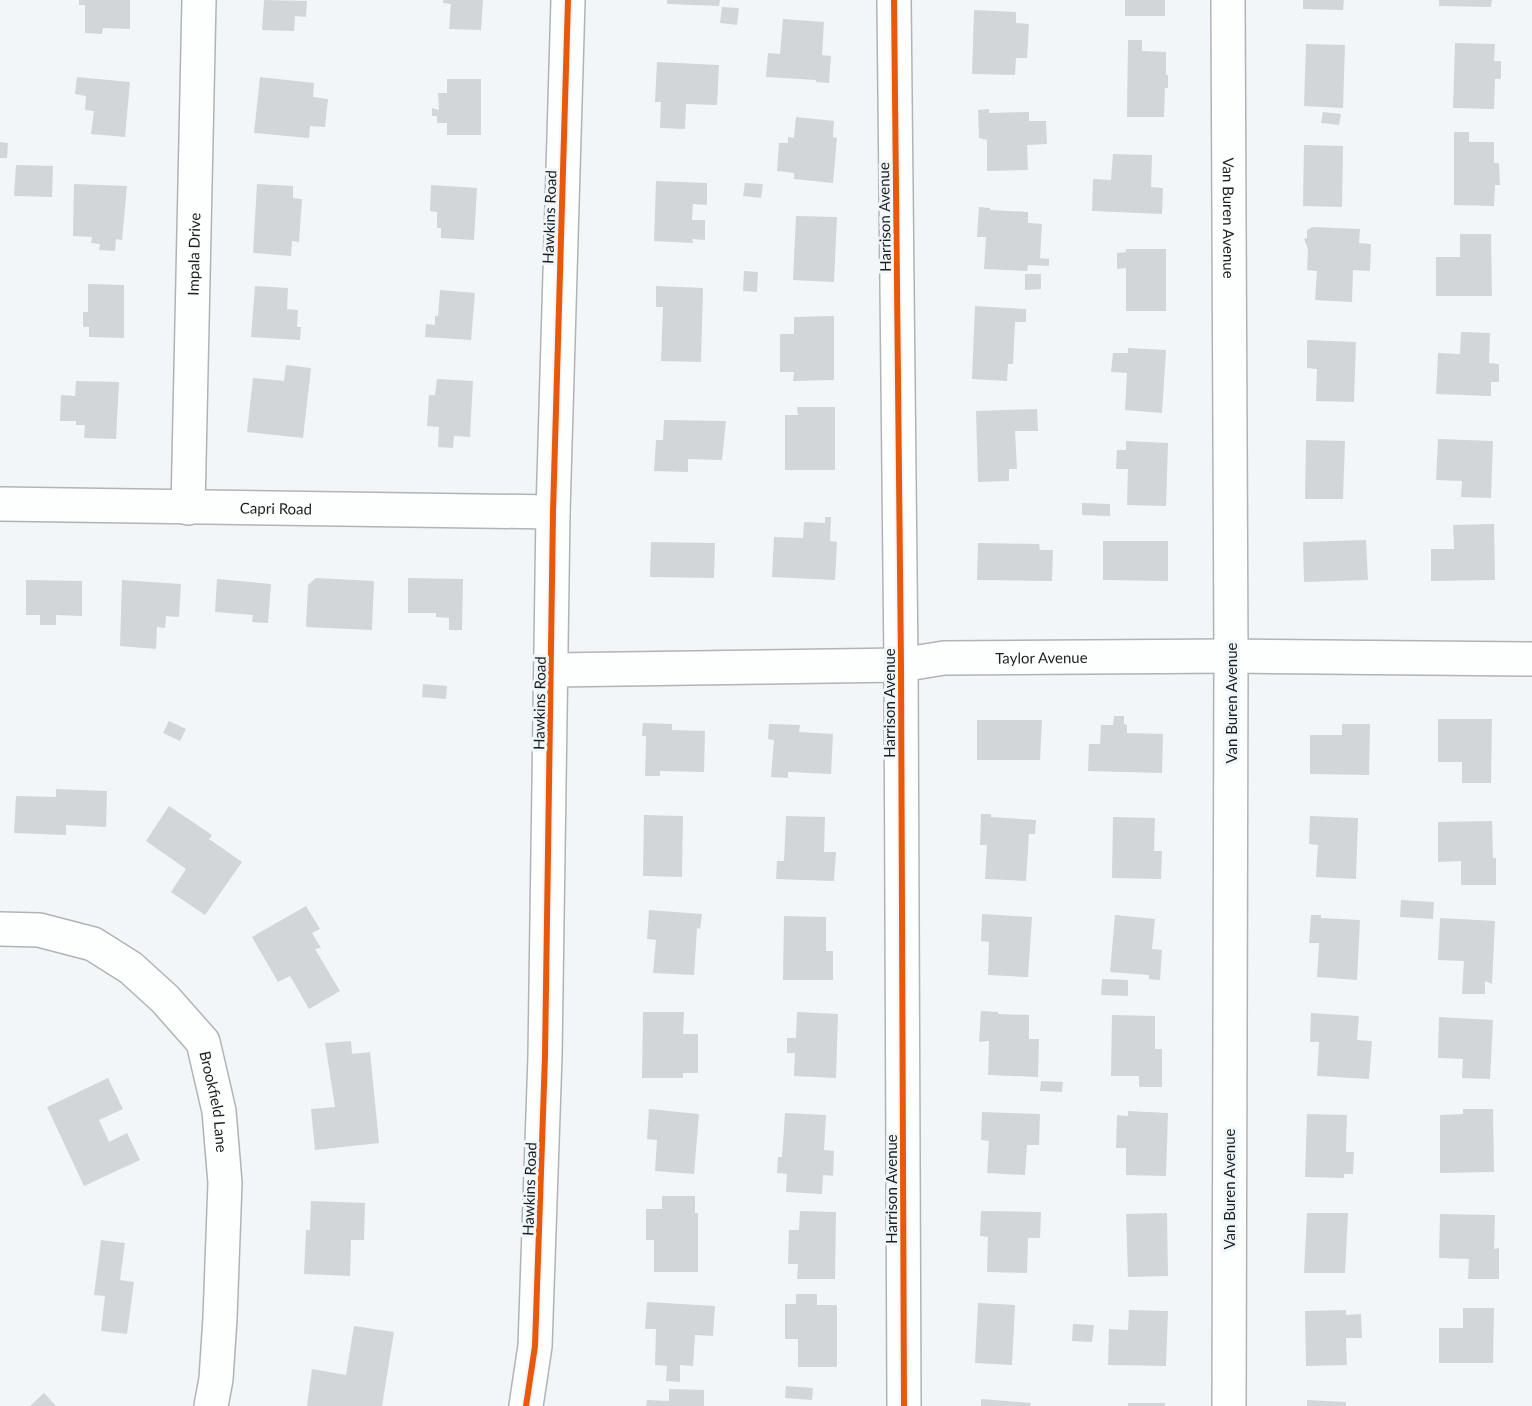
<svg xmlns="http://www.w3.org/2000/svg" width="1532" height="1406" font-family="Lato,sans-serif">
  <style>
    .building { fill: #d3d6d8 }
    .lines { fill: none; stroke-linecap: round; stroke-linejoin: round }
    .minor-casing { stroke: #b1b4b5; stroke-width: 36 }
    .minor { stroke: #fdfefe; stroke-width: 33 }
    .cycleway-casing { stroke: #f0f7fa; stroke-width: 10 }
    .cycleway { stroke: #e8590c; stroke-width: 6 }
    .labels { text-anchor: middle; dominant-baseline: central; stroke-width: 6; stroke-linejoin: round; paint-order: stroke }
    .street-label { font-size: 15px; fill: #1c1f20; stroke: #f0f7fa }
  </style>
  <rect width="100%" height="100%" fill="#f2f6f8"/>
  <g class="building">
    <polygon points="79,0 130,0 130,29 103,28 102,34 85,33 85,5 79,5"/>
    <polygon points="264,0 307,1 306,17 295,16 294,31 262,30"/>
    <polygon points="443,0 483,0 481,30 449,29 451,4 443,3"/>
    <polygon points="667,0 720,0 719,6 667,4"/>
    <rect x="1125" y="0" width="40" height="16"/>
    <polygon points="1303,0 1344,0 1343,10 1303,9"/>
    <polygon points="1439,0 1492,0 1491,7 1439,6"/>
    <polygon points="722,7 739,8 737,25 720,23"/>
    <polygon points="974,10 1016,12 1016,23 1029,24 1027,58 1016,58 1015,75 972,74"/>
    <polygon points="783,19 824,22 822,55 831,56 829,83 816,82 816,80 766,77 768,53 780,54"/>
    <polygon points="1128,40 1142,40 1142,51 1166,52 1166,75 1168,75 1168,88 1165,88 1164,117 1127,117"/>
    <polygon points="1455,43 1495,44 1494,61 1501,61 1501,79 1495,79 1494,109 1453,108"/>
    <polygon points="1306,44 1345,45 1343,108 1304,106"/>
    <polygon points="657,62 719,65 717,105 686,104 685,129 660,128 661,102 655,102"/>
    <polygon points="77,77 130,82 125,137 91,134 94,111 85,110 86,96 75,94"/>
    <polygon points="260,77 314,83 313,97 328,99 325,127 310,126 309,138 254,133"/>
    <polygon points="447,79 481,79 481,135 447,135 447,123 437,123 437,116 432,116 432,108 439,110 438,93 447,93"/>
    <polygon points="989,109 989,113 1029,112 1029,121 1046,121 1047,144 1027,145 1028,170 987,171 987,140 979,138 978,110"/>
    <polygon points="1323,112 1341,114 1339,125 1321,123"/>
    <polygon points="796,117 834,121 833,137 837,138 833,183 794,179 794,173 777,171 779,143 788,143 788,137 794,138"/>
    <polygon points="1454,132 1469,132 1469,142 1494,142 1494,163 1499,163 1500,185 1495,185 1494,206 1454,205"/>
    <polygon points="0,142 8,143 7,158 0,158"/>
    <polygon points="1304,145 1343,146 1342,207 1303,206"/>
    <polygon points="1113,154 1152,155 1151,187 1163,188 1162,214 1092,211 1093,179 1111,180"/>
    <polygon points="16,165 53,166 52,197 14,196"/>
    <polygon points="656,181 707,183 707,205 693,204 692,220 705,220 705,240 692,239 693,243 654,241"/>
    <polygon points="745,183 763,184 761,198 743,196"/>
    <polygon points="74,184 127,186 122,240 116,239 115,251 99,250 100,244 91,243 92,237 73,236"/>
    <polygon points="257,184 293,186 293,198 302,199 299,242 292,241 291,256 253,253"/>
    <polygon points="431,185 477,188 474,240 441,238 441,228 437,228 437,212 430,211"/>
    <polygon points="979,207 990,208 990,210 1028,212 1028,223 1042,224 1040,258 1049,259 1049,266 1028,265 1027,271 984,269 986,237 977,237"/>
    <polygon points="796,216 837,217 834,282 793,280"/>
    <polygon points="1313,227 1360,229 1359,243 1371,244 1370,271 1353,270 1352,302 1315,300 1317,271 1307,270 1308,249 1304,239 1307,238 1307,230"/>
    <polygon points="1460,234 1491,234 1492,296 1436,296 1436,257 1460,257"/>
    <polygon points="1126,249 1166,249 1166,311 1126,311 1126,268 1117,269 1117,253 1126,252"/>
    <polygon points="744,271 758,272 757,292 743,291"/>
    <polygon points="1025,274 1041,274 1041,289 1025,290"/>
    <polygon points="88,284 124,285 124,338 89,337 89,327 83,327 83,312 88,312"/>
    <polygon points="255,286 288,288 287,309 298,310 297,327 301,327 300,340 251,337"/>
    <polygon points="656,286 703,288 701,362 661,361 663,307 656,307"/>
    <polygon points="440,290 475,293 471,340 425,337 426,324 435,325 435,316 438,316"/>
    <polygon points="975,306 1026,309 1026,322 1015,322 1013,364 1008,364 1007,381 972,379"/>
    <polygon points="834,316 834,380 793,381 794,372 780,372 780,334 794,334 794,317"/>
    <polygon points="1461,332 1490,333 1489,363 1499,364 1499,382 1491,382 1491,396 1436,394 1438,353 1460,354"/>
    <polygon points="1307,340 1356,342 1354,402 1316,401 1317,369 1307,368"/>
    <polygon points="1128,348 1166,350 1162,413 1125,410 1127,373 1111,372 1113,353 1128,353"/>
    <polygon points="286,365 311,368 303,438 247,432 253,378 284,381"/>
    <polygon points="437,379 473,381 470,437 454,436 453,448 438,447 439,427 427,426 429,395 435,395"/>
    <polygon points="76,381 119,382 116,439 84,438 85,425 76,425 76,421 60,421 61,395 75,396"/>
    <polygon points="797,407 835,407 835,470 785,470 785,415 798,415"/>
    <polygon points="1037,409 1038,431 1015,431 1017,469 1009,469 1009,481 978,482 976,411"/>
    <polygon points="664,420 726,421 722,460 688,459 688,472 654,471 656,440 663,440"/>
    <polygon points="1438,439 1493,441 1491,498 1461,497 1462,481 1436,480"/>
    <polygon points="1306,440 1345,441 1343,499 1305,499"/>
    <polygon points="1126,441 1168,443 1166,506 1127,505 1128,469 1116,469 1117,450 1126,450"/>
    <polygon points="1082,503 1110,504 1110,516 1082,515"/>
    <polygon points="825,517 831,517 830,541 837,542 835,580 772,577 774,537 803,538 804,522 825,523"/>
    <polygon points="1494,524 1495,580 1431,581 1431,549 1454,549 1453,525"/>
    <polygon points="1366,540 1368,580 1304,582 1303,542"/>
    <polygon points="1103,541 1168,541 1168,581 1103,580"/>
    <polygon points="651,542 715,543 714,578 650,577"/>
    <polygon points="978,543 1039,544 1040,550 1053,550 1052,581 977,580"/>
    <polygon points="316,578 374,581 372,630 306,627 308,585"/>
    <polygon points="408,578 463,579 462,630 449,630 449,618 436,617 436,613 408,613"/>
    <polygon points="217,579 271,584 268,623 252,622 253,615 215,612"/>
    <polygon points="26,580 82,581 82,616 56,615 56,625 40,625 40,615 26,615"/>
    <polygon points="122,580 181,584 179,617 166,616 165,628 157,627 156,649 120,646"/>
    <polygon points="423,684 447,686 446,699 422,697"/>
    <polygon points="1114,716 1124,716 1124,724 1127,725 1127,733 1163,734 1162,773 1088,771 1089,744 1100,744 1101,725 1113,725"/>
    <polygon points="1438,719 1492,719 1491,783 1462,783 1462,762 1438,762"/>
    <polygon points="977,720 1042,720 1040,760 977,760"/>
    <polygon points="169,721 186,729 180,741 163,733"/>
    <polygon points="643,723 672,724 672,730 705,731 704,772 660,771 660,776 645,776 646,736 642,736"/>
    <polygon points="769,724 800,725 799,732 833,734 831,774 788,772 788,778 771,777 774,740 768,739"/>
    <polygon points="1342,724 1370,724 1369,775 1310,774 1310,735 1342,735"/>
    <polygon points="56,789 107,791 106,827 66,825 66,835 14,833 16,796 56,797"/>
    <polygon points="169,806 212,835 209,839 242,862 205,915 171,892 186,869 146,841"/>
    <polygon points="981,814 991,814 991,817 1036,820 1035,834 1029,834 1026,881 985,879 987,845 980,845"/>
    <polygon points="644,815 683,816 682,877 643,876"/>
    <polygon points="786,816 825,817 824,852 836,852 834,881 776,879 777,861 784,861"/>
    <polygon points="1310,816 1358,818 1356,879 1316,877 1318,845 1309,844"/>
    <polygon points="1113,817 1155,818 1154,851 1162,851 1161,879 1112,878"/>
    <polygon points="1492,821 1493,858 1496,858 1496,885 1461,885 1461,861 1438,862 1438,822"/>
    <polygon points="1401,900 1434,902 1433,919 1400,917"/>
    <polygon points="306,906 320,929 312,933 321,948 315,949 340,991 309,1009 290,976 278,982 252,937"/>
    <polygon points="649,910 702,914 700,929 697,928 694,975 653,973 656,940 647,939"/>
    <polygon points="982,914 1032,917 1028,977 988,975 989,942 981,941"/>
    <polygon points="1115,915 1155,919 1152,949 1162,950 1160,980 1149,979 1149,975 1110,972"/>
    <polygon points="1311,915 1321,915 1321,918 1360,920 1357,980 1317,977 1319,943 1309,943"/>
    <polygon points="784,916 826,917 826,951 833,951 833,980 783,980"/>
    <polygon points="1440,918 1495,921 1492,984 1485,981 1485,994 1462,994 1464,961 1438,960"/>
    <polygon points="1102,979 1128,980 1128,996 1101,995"/>
    <polygon points="981,1011 998,1012 998,1014 1029,1015 1029,1039 1039,1039 1038,1077 988,1075 989,1041 979,1042"/>
    <polygon points="643,1012 684,1012 683,1034 698,1034 698,1073 683,1073 683,1078 642,1078"/>
    <polygon points="797,1012 838,1014 836,1078 794,1076 795,1053 787,1053 787,1038 796,1038"/>
    <polygon points="1311,1013 1359,1016 1357,1040 1372,1041 1369,1079 1317,1076 1319,1042 1310,1042"/>
    <polygon points="1112,1015 1155,1016 1155,1049 1162,1049 1162,1087 1139,1087 1139,1076 1111,1076"/>
    <polygon points="1439,1017 1493,1020 1490,1079 1462,1078 1463,1059 1438,1058"/>
    <polygon points="351,1041 352,1054 370,1052 379,1143 315,1150 311,1109 335,1107 325,1043"/>
    <polygon points="108,1078 123,1109 99,1120 109,1142 127,1133 140,1160 84,1186 47,1107"/>
    <polygon points="1041,1081 1063,1082 1062,1092 1040,1091"/>
    <polygon points="649,1109 699,1114 694,1174 655,1171 657,1140 647,1139"/>
    <polygon points="1463,1109 1493,1109 1494,1172 1440,1173 1440,1115 1463,1114"/>
    <polygon points="1128,1111 1168,1113 1166,1176 1126,1175 1126,1148 1116,1148 1117,1115 1128,1116"/>
    <polygon points="982,1112 1040,1114 1039,1145 1027,1145 1025,1175 987,1173 989,1141 981,1140"/>
    <polygon points="785,1113 826,1115 824,1150 834,1151 833,1176 823,1175 822,1194 786,1192 787,1174 777,1173 778,1157 782,1157"/>
    <polygon points="1307,1114 1347,1115 1346,1152 1354,1152 1353,1174 1344,1174 1344,1178 1305,1177"/>
    <polygon points="662,1196 695,1196 695,1213 698,1213 698,1272 654,1272 654,1240 646,1240 646,1209 662,1209"/>
    <polygon points="311,1201 365,1203 364,1240 351,1240 350,1276 304,1274 306,1230 310,1230"/>
    <polygon points="800,1211 836,1212 835,1279 797,1279 798,1264 788,1264 789,1230 799,1230"/>
    <polygon points="981,1211 1041,1212 1040,1238 1028,1238 1027,1273 987,1272 988,1237 980,1236"/>
    <polygon points="1167,1213 1168,1276 1128,1277 1126,1214"/>
    <polygon points="1307,1213 1348,1213 1345,1273 1304,1273"/>
    <polygon points="1440,1214 1495,1215 1494,1249 1499,1248 1499,1279 1468,1279 1469,1259 1439,1258"/>
    <polygon points="101,1240 125,1243 120,1280 134,1282 127,1334 101,1331 105,1296 94,1295"/>
    <polygon points="796,1294 817,1294 817,1305 837,1305 837,1367 798,1367 798,1339 785,1339 785,1304 796,1304"/>
    <polygon points="647,1302 715,1306 713,1336 695,1335 693,1366 680,1365 680,1382 666,1381 667,1366 655,1365 656,1329 645,1329"/>
    <polygon points="978,1303 1015,1305 1012,1365 975,1363"/>
    <polygon points="1463,1308 1494,1308 1493,1363 1439,1363 1439,1328 1463,1328"/>
    <polygon points="1129,1310 1168,1311 1166,1366 1108,1365 1109,1329 1128,1330"/>
    <polygon points="1346,1310 1346,1315 1361,1314 1362,1338 1346,1338 1347,1365 1306,1366 1305,1311"/>
    <polygon points="1073,1324 1094,1325 1092,1342 1072,1341"/>
    <polygon points="354,1326 394,1332 382,1406 307,1406 312,1369 346,1375"/>
    <polygon points="786,1386 813,1388 812,1400 785,1398"/>
    <polygon points="669,1389 704,1390 704,1406 646,1406 647,1400 669,1401"/>
    <polygon points="44,1393 56,1406 30,1406"/>
    <polygon points="981,1399 1031,1403 1030,1406 981,1406"/>
    <polygon points="1307,1400 1346,1402 1346,1406 1307,1406"/>
    <rect x="1128" y="1403" width="37" height="3"/>
  </g>
  <g class="lines">
    <g class="minor-casing">
      <g id="minor">
        <polyline points="894,0 901,665 904,1406"/>
        <path id="s1" d="M 1228,0 L 1231,656 L 1229,1406"/>
        <path id="s2" d="M 0,504 L 553,512"/>
        <path id="s3" d="M 188,508 L 199,0"/>
        <path id="s4" d="M 552,670 L 901,665 L 944,658 L 1231,656 L 1532,659"/>
        <path id="s5" d="M 0,929 L 39,930 L 93,944 L 131,968 L 165,999 L 203,1042 L 219,1111 L 225,1183 L 220,1318 L 216,1379 L 211,1406"/>
        <polyline points="526,1406 535,1346 545,1056 553,512 568,0"/>
      </g>
    </g>
    <use href="#minor" class="minor"/>
    <g class="cycleway-casing">
      <g id="cycleway">
        <polyline points="894,0 901,665 904,1406"/>
        <polyline points="526,1406 535,1346 545,1056 553,512 568,0"/>
      </g>
    </g>
    <use href="#cycleway" class="cycleway"/>
  </g>
  <g class="labels">
    <g class="street-label">
      <text transform="translate(549 217) rotate(-88)">Hawkins Road</text>
      <text transform="translate(884 217) rotate(-91)">Harrison Avenue</text>
      <text stroke="none"><textPath href="#s1" startOffset="218">Van Buren Avenue</textPath></text>
      <text stroke="none"><textPath href="#s3" startOffset="254">Impala Drive</textPath></text>
      <text stroke="none"><textPath href="#s2" startOffset="276">Capri Road</textPath></text>
      <text stroke="none"><textPath href="#s4" startOffset="490">Taylor Avenue</textPath></text>
      <text transform="translate(539 703) rotate(-89)">Hawkins Road</text>
      <text transform="translate(889 703) rotate(-90)">Harrison Avenue</text>
      <text transform="translate(1231 703) rotate(-90)">Van Buren Avenue</text>
      <text stroke="none"><textPath href="#s5" startOffset="304">Brookfield Lane</textPath></text>
      <text transform="translate(529 1189) rotate(-88)">Hawkins Road</text>
      <text transform="translate(891 1189) rotate(-90)">Harrison Avenue</text>
      <text transform="translate(1229 1189) rotate(-90)">Van Buren Avenue</text>
    </g>
  </g>
</svg>
